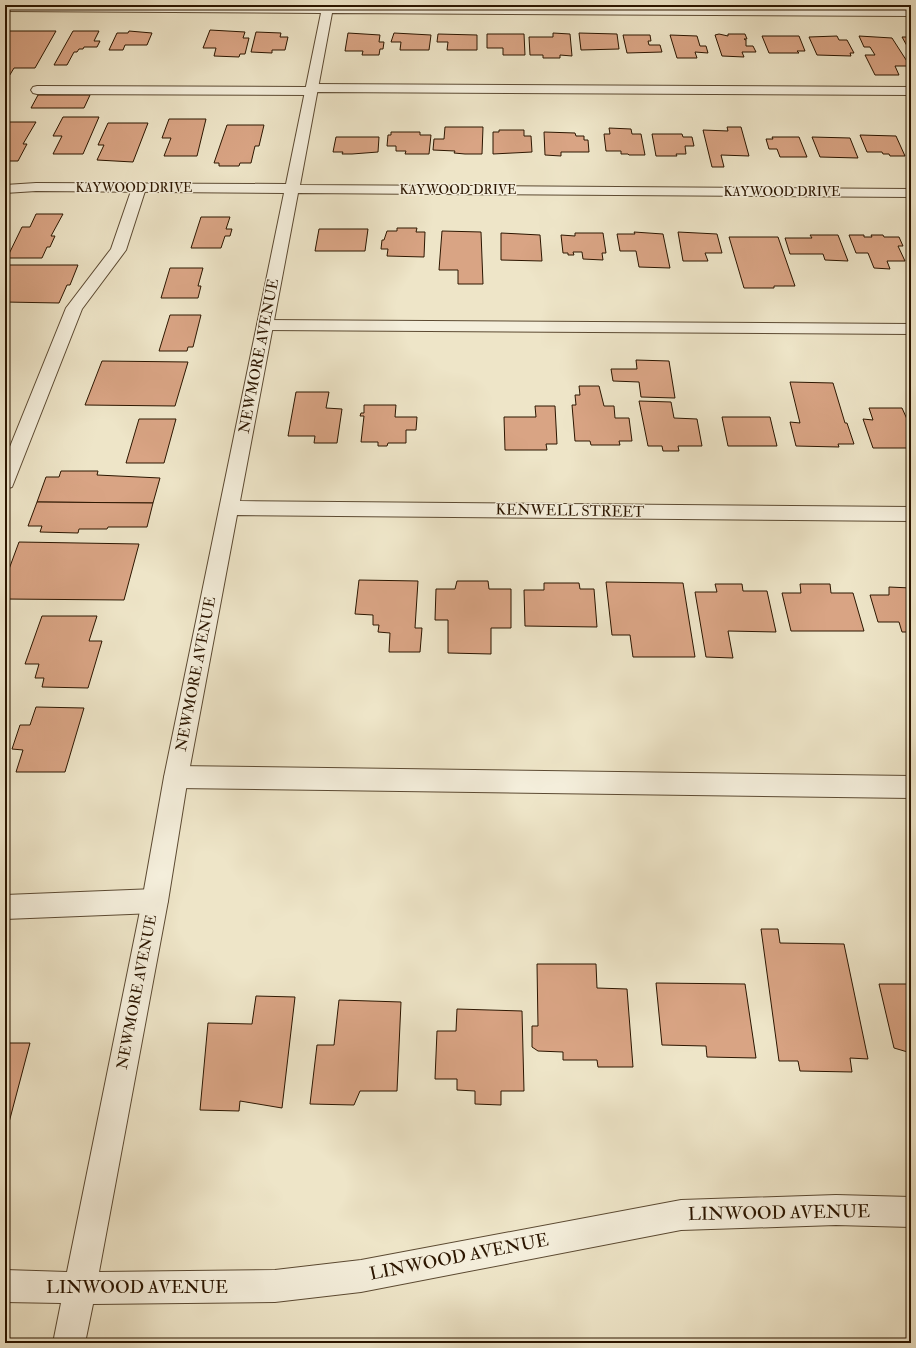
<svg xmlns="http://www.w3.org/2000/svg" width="916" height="1348" font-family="'IM FELL Double Pica',serif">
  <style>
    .building { fill: #d9a484; stroke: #2c1600 }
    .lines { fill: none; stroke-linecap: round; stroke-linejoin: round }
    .lane-casing { stroke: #5c4a32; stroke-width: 2 }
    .street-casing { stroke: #5c4a32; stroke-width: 2 }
    .lane { fill: #f4eedb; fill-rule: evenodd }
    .street { fill: #f4eedb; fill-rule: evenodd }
    .labels { text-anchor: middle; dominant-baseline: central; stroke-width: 3; stroke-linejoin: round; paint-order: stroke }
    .far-street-label { font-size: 13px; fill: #2c1600; stroke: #f4eedb }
    .street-label { font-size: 15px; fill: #2c1600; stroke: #f4eedb }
    .near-street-label { font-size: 18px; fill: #2c1600; stroke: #f4eedb }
  </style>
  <rect width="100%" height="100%" fill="#eee5c8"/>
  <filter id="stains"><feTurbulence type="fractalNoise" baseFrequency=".005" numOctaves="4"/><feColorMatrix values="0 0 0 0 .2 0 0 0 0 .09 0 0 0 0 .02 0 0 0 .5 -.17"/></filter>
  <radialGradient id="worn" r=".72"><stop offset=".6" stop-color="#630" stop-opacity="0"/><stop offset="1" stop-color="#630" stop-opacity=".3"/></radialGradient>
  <g class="building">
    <polygon points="210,30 245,32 243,38 249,38 245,54 240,54 239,57 214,56 216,48 203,48"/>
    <polygon points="5,31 56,31 35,68 14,68 5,83"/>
    <polygon points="73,31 99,31 94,41 100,41 97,47 84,47 83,49 79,49 77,52 74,52 67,65 54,65"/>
    <polygon points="129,31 152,33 147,45 125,45 123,50 109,50 117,33 128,33"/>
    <polygon points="256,32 281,33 280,37 288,37 285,50 272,50 272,53 251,52"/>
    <polygon points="348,33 380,35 379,42 384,42 383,49 380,49 379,55 362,55 363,51 345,51"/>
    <polygon points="394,33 431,35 429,50 400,50 401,42 391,42"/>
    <polygon points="553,33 570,34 572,56 560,55 560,58 543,58 543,55 530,55 529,37 553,37"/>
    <polygon points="579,33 617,34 619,49 581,50"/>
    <polygon points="438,34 477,35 477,50 447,50 448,42 437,42"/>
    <polygon points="487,34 524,34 525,55 503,55 503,48 487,48"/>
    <polygon points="719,34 728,36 728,34 745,34 747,39 744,39 746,40 746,46 753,46 756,52 742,52 744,57 722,56 715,35"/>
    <polygon points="623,35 650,35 651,41 648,41 649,45 660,45 662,52 627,53"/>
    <polygon points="670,35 697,36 700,46 706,46 708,53 695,52 697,58 677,58"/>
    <polygon points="762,36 799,36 805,51 797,51 799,53 769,53"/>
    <polygon points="837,36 839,40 847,40 854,53 850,53 851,56 817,55 809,37"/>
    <polygon points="859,36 892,38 910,66 895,66 899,75 875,75 865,55 875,55 870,47 864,47"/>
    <polygon points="902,37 911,37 911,53"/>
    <polygon points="38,95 90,95 84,108 31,108"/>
    <polygon points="63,117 99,117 83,154 53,154 62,136 53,136"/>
    <polygon points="169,119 206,119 197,156 164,156 171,138 162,138"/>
    <polygon points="5,122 36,122 23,144 27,144 18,161 8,161 6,164"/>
    <polygon points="108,123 148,123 133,162 97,160 104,145 98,145"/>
    <polygon points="227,125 264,125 259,146 255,146 251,163 240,163 239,166 219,166 219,163 214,163"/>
    <polygon points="445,127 483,127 482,154 465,154 454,153 455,151 433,150 434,139 444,139"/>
    <polygon points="727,127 741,127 749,156 721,155 724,167 712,167 703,130 728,131"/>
    <polygon points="609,128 631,129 632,134 641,134 645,155 629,155 628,154 621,154 621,151 606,151 604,134 610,134"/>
    <polygon points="499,130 524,130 524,136 531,136 532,152 493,154 493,132 499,132"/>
    <polygon points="391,132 420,132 420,135 431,135 429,154 405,154 406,151 396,151 396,146 387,146 388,135 391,135"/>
    <polygon points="544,132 575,133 576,136 584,136 584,140 588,140 589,152 561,152 561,156 545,155"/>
    <polygon points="652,134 682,134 683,137 692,137 694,146 685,146 686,154 676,154 677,156 656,156"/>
    <polygon points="860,135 896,136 905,156 890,156 889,154 883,154 882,152 867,152"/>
    <polygon points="336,137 379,137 378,152 352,154 342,154 343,152 333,152"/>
    <polygon points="772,137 799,137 807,157 780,157 777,149 769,149 766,139 773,139"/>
    <polygon points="812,137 850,138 858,158 820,157"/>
    <polygon points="36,214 63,214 51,236 55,236 50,247 47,247 42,258 7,258 22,227 30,227"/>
    <polygon points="201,217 230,217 226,229 232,229 230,236 225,236 221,248 191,248"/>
    <polygon points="397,228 417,228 416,232 425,232 424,257 387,256 388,249 381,249 382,240 384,240 387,231 397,231"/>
    <polygon points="319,229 368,229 365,251 315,251"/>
    <polygon points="442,231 481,232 483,284 458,284 458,270 439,270"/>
    <polygon points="634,232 663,234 670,268 639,267 636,251 620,251 617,234 635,234"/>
    <polygon points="678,232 717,234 722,253 705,253 708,261 683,261"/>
    <polygon points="501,233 540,235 542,261 501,260"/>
    <polygon points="575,233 603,233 606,253 602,253 603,260 583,259 582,252 573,252 574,255 568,255 568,253 563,253 561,235 575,236"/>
    <polygon points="810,235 838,235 848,261 825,260 823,254 790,254 785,238 812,238"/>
    <polygon points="849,235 864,235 864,237 872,237 871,235 883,235 884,237 899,237 903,246 898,246 905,261 887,261 890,269 874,268 868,253 856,253"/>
    <polygon points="729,237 778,237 795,286 774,286 774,288 744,288"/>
    <polygon points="5,265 78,265 70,285 67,285 59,303 5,302"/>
    <polygon points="170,268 203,268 198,286 201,286 198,298 161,298"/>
    <polygon points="170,315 201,315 193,347 188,347 187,351 159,351"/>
    <polygon points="636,360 669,361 675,398 641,397 639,382 613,381 611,369 637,369"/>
    <polygon points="102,361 188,362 175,406 85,405"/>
    <polygon points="790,382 833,383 845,423 847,423 854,444 838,444 839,447 796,446 790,422 800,423"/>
    <polygon points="579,386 599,386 604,406 614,406 615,418 629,418 632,441 619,441 620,445 591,445 590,441 575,441 572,405 576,405 575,395 580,395"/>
    <polygon points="296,392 329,392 326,408 342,409 337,443 314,443 315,436 288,436"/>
    <polygon points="639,401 671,402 674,418 697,419 702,446 678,446 679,451 663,451 662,446 648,446"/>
    <polygon points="364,405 396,405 395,417 417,417 416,430 406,430 406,443 388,443 387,446 378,446 378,442 361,442 364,416 360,416 361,413 364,413"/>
    <polygon points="535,406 555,406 557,444 546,444 547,450 505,450 504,417 536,417"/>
    <polygon points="869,408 902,408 911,428 911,448 873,448 863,419 873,420"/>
    <polygon points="722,417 770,417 777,446 728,446"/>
    <polygon points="139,419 176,419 164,463 126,463"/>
    <polygon points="61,471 98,471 97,475 160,478 153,503 37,502 46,477 59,477"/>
    <polygon points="37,502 153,503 147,527 108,527 107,529 79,529 78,533 40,532 42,526 28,526"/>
    <polygon points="19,542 139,544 124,600 5,599 5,580"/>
    <polygon points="359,580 418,581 415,628 422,628 420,652 389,652 390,633 378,632 379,625 373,625 373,615 355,614"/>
    <polygon points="457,581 488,581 489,589 511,589 511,628 491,628 491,654 448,653 448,620 435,620 436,589 455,589"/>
    <polygon points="606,582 683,583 695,657 633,657 630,635 612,635"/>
    <polygon points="544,583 579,583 580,589 594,589 597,627 525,626 524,590 544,590"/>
    <polygon points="715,584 742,584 743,591 767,591 776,632 728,631 733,658 706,657 695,592 717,592"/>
    <polygon points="800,584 830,584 831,593 853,593 864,631 791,631 782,593 801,593"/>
    <polygon points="889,587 911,588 911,632 902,632 899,622 878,622 870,595 889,595"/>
    <polygon points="42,616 97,616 89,641 102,641 88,688 42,687 44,678 35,678 39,664 25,664"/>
    <polygon points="36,707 84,708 65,772 16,772 23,750 12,749 20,725 30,725"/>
    <polygon points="761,929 778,929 780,943 844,944 868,1059 850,1058 852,1072 800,1071 798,1061 779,1061"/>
    <polygon points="537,964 596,964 597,988 627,989 633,1067 598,1067 597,1060 563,1060 563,1052 538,1051 532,1047 532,1026 538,1026"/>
    <polygon points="656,983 745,984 756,1058 707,1057 706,1046 662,1045"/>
    <polygon points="879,984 911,984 911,1053 894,1048"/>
    <polygon points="256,996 295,997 282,1108 240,1101 239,1111 200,1110 208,1023 252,1024"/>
    <polygon points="339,1000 401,1002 397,1091 360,1091 354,1105 310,1104 317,1045 334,1045"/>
    <polygon points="457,1009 522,1011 524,1091 501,1091 501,1105 475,1104 475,1091 457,1090 457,1079 435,1079 437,1031 456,1031"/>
    <polygon points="5,1043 30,1043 7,1130 5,1130"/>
  </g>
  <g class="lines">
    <g class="lane-casing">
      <g id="lane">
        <polygon points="312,84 911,87 911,95 317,92 311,95 37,94 33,93 31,90 33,87 37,86 306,87"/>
        <polygon points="139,184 144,185 146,188 126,250 82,309 14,482 12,487 5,489 5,459 66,308 111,249 132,188 134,185"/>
        <polygon points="265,320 911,324 911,334 265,330 259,329 257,325 259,321"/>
        <polygon points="176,766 911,776 911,798 176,788 168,784 164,777 168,770"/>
        <polygon points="155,889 164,892 168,901 164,910 155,913 5,919 5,895"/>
      </g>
    </g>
    <g class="street-casing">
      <polygon id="street" points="5,5 322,6 322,5 334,5 333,6 911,10 911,16 332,13 300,185 911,189 911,197 298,193 240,501 911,507 911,521 237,515 188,777 168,901 99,1272 275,1270 361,1260 681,1200 836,1195 911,1197 911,1227 836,1225 681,1230 361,1292 275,1302 93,1304 85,1343 53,1343 61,1303 5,1302 5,1270 67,1272 142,901 164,777 284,193 36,191 5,193 5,185 36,183 286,184 321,13 5,11"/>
    </g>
    <use href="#lane" class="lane"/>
    <use href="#street" class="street"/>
  </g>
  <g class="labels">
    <g class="far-street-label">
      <text x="134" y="188">KAYWOOD DRIVE</text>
      <text x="458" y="190">KAYWOOD DRIVE</text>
      <text x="782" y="192">KAYWOOD DRIVE</text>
    </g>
    <g class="street-label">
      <text transform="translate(259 356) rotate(-79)">NEWMORE AVENUE</text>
      <text transform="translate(570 511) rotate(1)">KENWELL STREET</text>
      <text transform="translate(196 674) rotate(-79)">NEWMORE AVENUE</text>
      <text transform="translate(137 992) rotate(-79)">NEWMORE AVENUE</text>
    </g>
    <g class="near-street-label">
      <text transform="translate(779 1213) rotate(-1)">LINWOOD AVENUE</text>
      <text transform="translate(459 1257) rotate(-11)">LINWOOD AVENUE</text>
      <text x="137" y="1287">LINWOOD AVENUE</text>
    </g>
  </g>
  <rect width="916" height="1348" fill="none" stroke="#eee5c8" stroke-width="20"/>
  <rect x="6" y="6" width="904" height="1336" fill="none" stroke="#2c1600" stroke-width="2"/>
  <rect x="10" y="10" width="896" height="1328" fill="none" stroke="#2c1600"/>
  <rect width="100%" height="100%" filter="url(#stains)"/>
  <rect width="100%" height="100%" fill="url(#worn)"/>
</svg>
